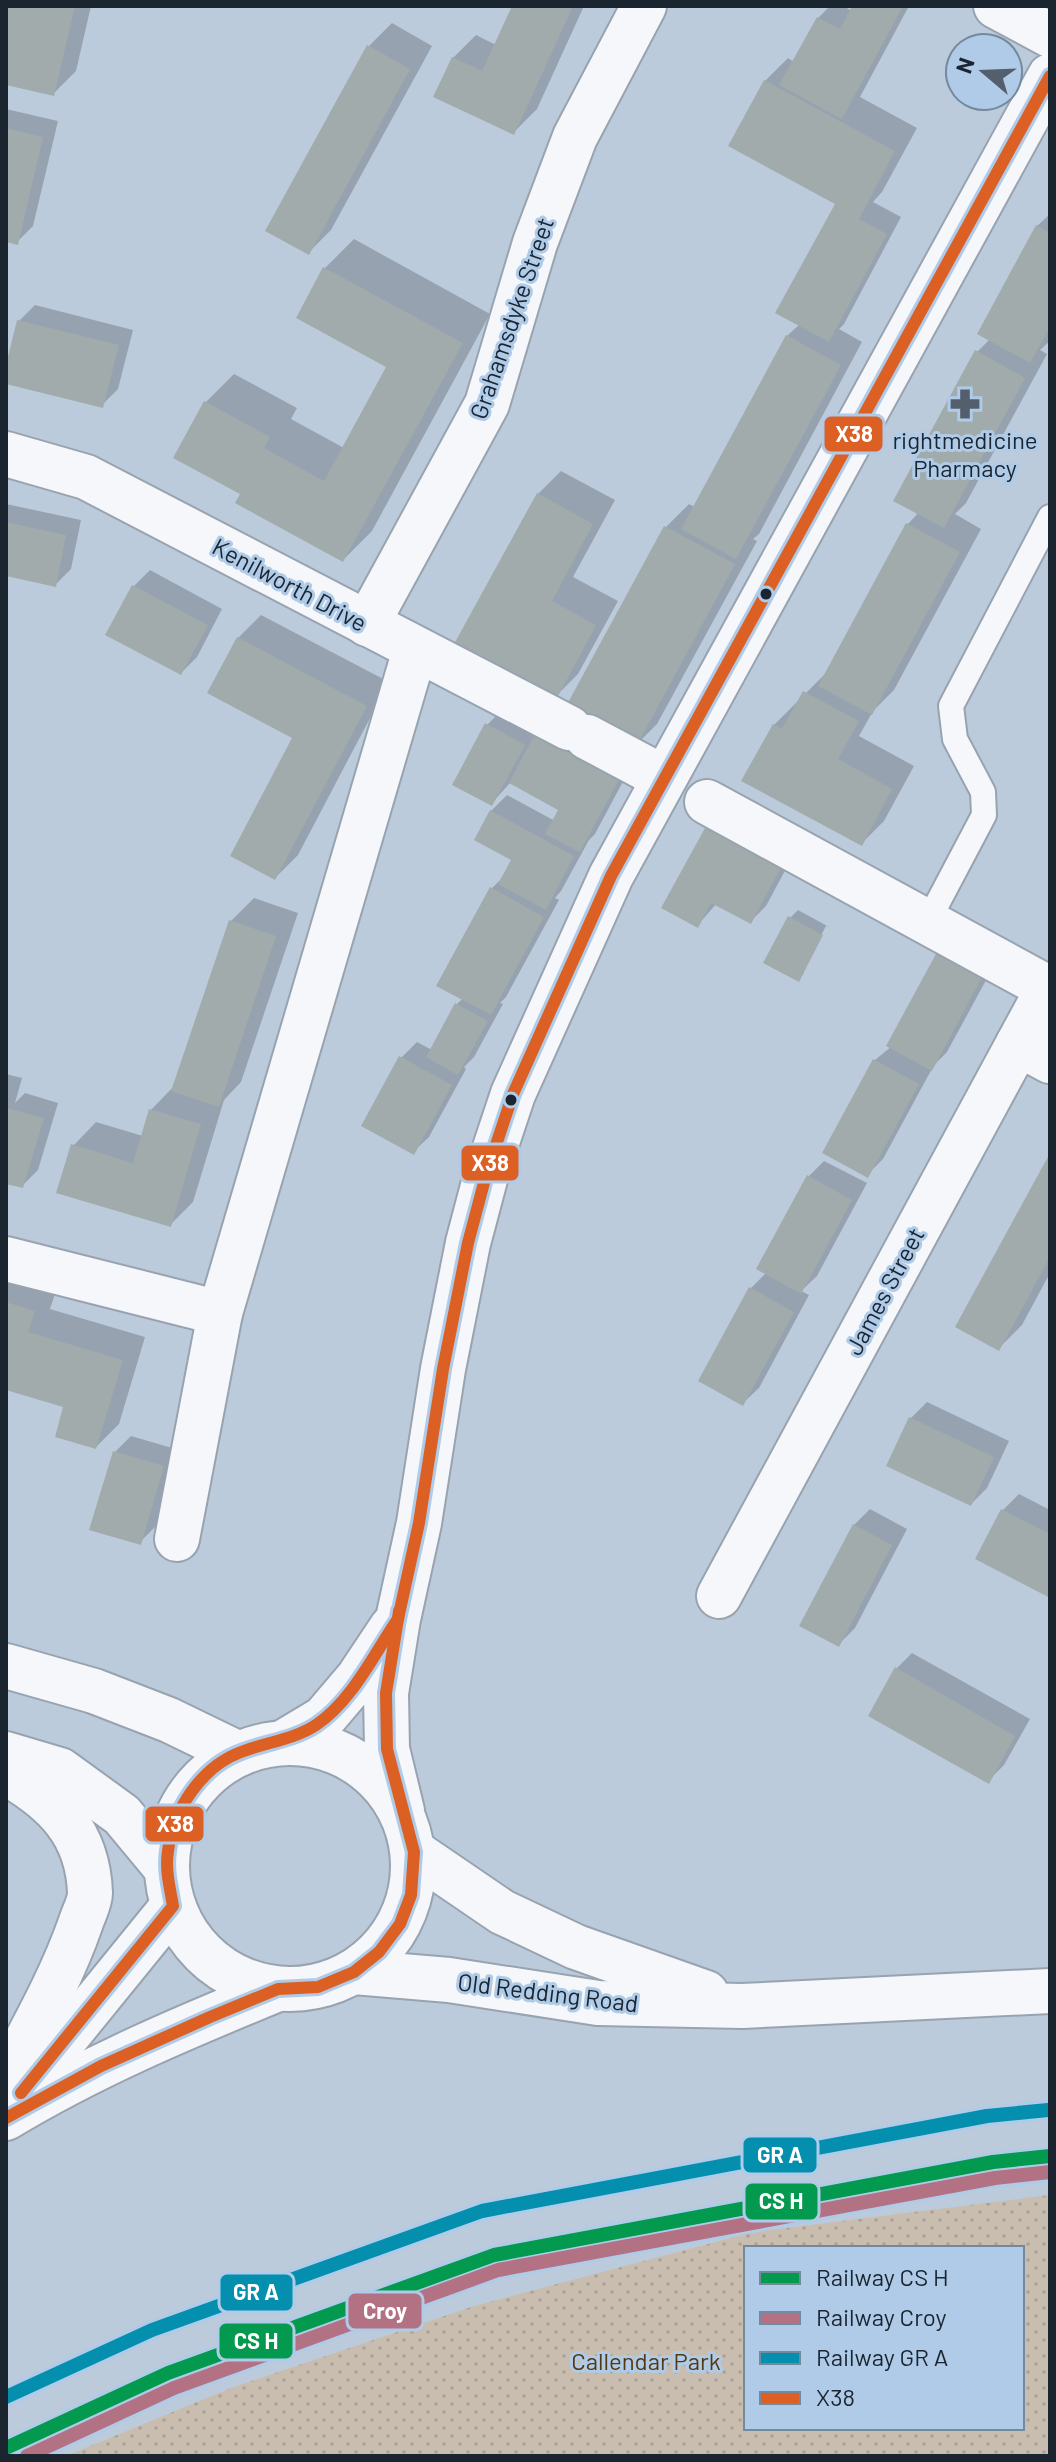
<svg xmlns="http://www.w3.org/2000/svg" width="1056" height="2462" font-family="Barlow,sans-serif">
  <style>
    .grass { fill: url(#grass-dots); fill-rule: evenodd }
    .shadow { fill: #0003 }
    .building { fill: #a1abac }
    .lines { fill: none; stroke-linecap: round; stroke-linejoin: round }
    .service-casing { stroke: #98a3b0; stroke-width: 28 }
    .minor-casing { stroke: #98a3b0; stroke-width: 48 }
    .secondary-casing { stroke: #98a3b0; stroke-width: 48 }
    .primary-casing { stroke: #98a3b0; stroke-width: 48 }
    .service { stroke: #f5f7fa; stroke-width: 24 }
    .minor { stroke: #f5f7fa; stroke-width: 44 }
    .secondary { stroke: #f5f7fa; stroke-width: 44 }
    .primary { stroke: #f5f7fa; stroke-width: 44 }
    .bus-1-casing { stroke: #afcbe8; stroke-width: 18 }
    .bus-1 { stroke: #dc5f23; stroke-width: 12 }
    .rail-1-casing { stroke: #afcbe8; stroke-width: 20 }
    .rail-2-casing { stroke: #afcbe8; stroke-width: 20 }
    .rail-3-casing { stroke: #afcbe8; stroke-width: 20 }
    .rail-1 { stroke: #03994e; stroke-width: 14 }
    .rail-2 { stroke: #b37184; stroke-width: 14 }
    .rail-3 { stroke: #058fae; stroke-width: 14 }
    .bus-dot { fill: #1a2530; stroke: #afcbe8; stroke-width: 3 }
    .labels { text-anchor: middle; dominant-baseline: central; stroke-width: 6; stroke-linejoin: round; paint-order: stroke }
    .street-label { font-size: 24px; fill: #1a2530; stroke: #afcbe8 }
    .poi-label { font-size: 24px; fill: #1a2530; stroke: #afcbe8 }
    .park-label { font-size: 24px; fill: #57380e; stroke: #afcbe8 }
    .line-badge { stroke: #afcbe8; stroke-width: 3 }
    .badge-label { font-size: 22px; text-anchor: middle; font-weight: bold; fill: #fff }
  </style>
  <defs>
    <pattern id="grass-dots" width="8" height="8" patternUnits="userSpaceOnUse" patternTransform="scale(2)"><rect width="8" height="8" fill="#c9bdaf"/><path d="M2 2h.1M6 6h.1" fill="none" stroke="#aca297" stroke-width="1.8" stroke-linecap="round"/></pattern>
  </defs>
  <rect width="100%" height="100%" fill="#bccbdb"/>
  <path class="grass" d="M 1050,2195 L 1050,2456 L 66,2456 L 231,2388 L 474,2306 L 753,2232 ZM 746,2248 L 1022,2248 L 1022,2428 L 746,2428 Z"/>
  <g class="shadow">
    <polygon points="9,6 91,6 76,71 53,94 6,83 6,19"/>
    <polygon points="514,6 584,6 537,109 514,132 453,58 476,35 496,45"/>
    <polygon points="830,6 843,6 852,11 854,6 909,6 860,97 917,128 882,192 873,202 901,217 844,324 839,329 862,342 759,534 753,539 757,541 657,724 634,747 666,527 689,504 695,507 787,336 800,324 838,204 765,81 788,58 794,62 818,18"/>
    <polygon points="392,23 432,46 331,230 308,253 369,46"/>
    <polygon points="6,109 58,121 33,226 17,242 6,240"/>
    <polygon points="1050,214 1050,341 1040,350 1047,354 966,503 955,514 981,529 894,690 873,711 859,736 914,766 884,821 861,844 774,725 829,670 908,524 919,512 977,352 990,339 1037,226"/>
    <polygon points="354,239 490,314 372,531 343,560 243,494 205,403 234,374 297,408 291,419 344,448 388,367 298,317 325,268"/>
    <polygon points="35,305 133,330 118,389 102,405 6,381 19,321"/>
    <polygon points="561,471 615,500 573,577 618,601 578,674 555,697 538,494"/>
    <polygon points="6,504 81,520 71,569 55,585 6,574"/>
    <polygon points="150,570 222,609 197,657 181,673 134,586"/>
    <polygon points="261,615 389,682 298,855 275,878 295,737 238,638"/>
    <polygon points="503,709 635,759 595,834 589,840 561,891 555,898 559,900 506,997 500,1003 503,1004 474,1057 464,1067 466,1069 429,1137 413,1152 401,1058 417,1042 432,1050 457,1004 463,998 491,889 505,875 513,859 491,811 507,795 555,821 561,809 511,782 491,804 487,725"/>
    <polygon points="727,804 800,843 766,906 750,922 717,903 697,926"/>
    <polygon points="254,898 298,913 241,1082 224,1100 193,1202 170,1225 73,1146 96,1122 143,1136 151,1110 174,1086 231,921"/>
    <polygon points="798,910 829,927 826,926 801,973 804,973 798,980 790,918"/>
    <polygon points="997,960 947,1052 934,1065 883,1159 867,1175 825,1152 875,1060"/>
    <polygon points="6,1074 22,1078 15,1103 25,1093 58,1103 38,1170 22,1186 6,1181"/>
    <polygon points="1050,1157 1050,1273 1022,1325 999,1348"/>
    <polygon points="824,1161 867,1183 817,1276 801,1291 809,1295 759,1388 743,1403 750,1289 766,1273 808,1177"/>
    <polygon points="6,1273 57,1288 50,1309 145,1337 119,1424 96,1447 66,1406 6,1388"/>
    <polygon points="927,1402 1009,1441 987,1488 971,1504 911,1418"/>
    <polygon points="131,1436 179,1450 156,1526 140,1542 115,1452"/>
    <polygon points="1019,1494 1050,1510 1050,1596 1003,1510"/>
    <polygon points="870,1509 907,1529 855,1628 839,1644 854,1525"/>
    <polygon points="912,1653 1030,1719 1004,1765 988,1781 896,1669"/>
  </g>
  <g class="building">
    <polygon points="7,6 75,6 54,96 6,85"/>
    <polygon points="512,6 573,6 514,135 433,97 452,57 482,71"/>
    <polygon points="852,6 903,6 842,119 779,85 817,17 840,29"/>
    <polygon points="367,45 410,69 309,255 265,231"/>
    <polygon points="764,80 895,151 859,219 887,234 829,342 775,313 835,204 728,146"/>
    <polygon points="6,128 43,137 18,245 6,242"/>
    <polygon points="1036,225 1050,233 1050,327 1030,363 977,334"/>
    <polygon points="323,267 463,343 343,562 235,503 240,494 173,458 204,401 270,437 264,448 324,481 386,367 296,318"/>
    <polygon points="17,320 119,345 103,408 6,384 6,365"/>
    <polygon points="786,335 841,365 736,559 681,529"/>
    <polygon points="975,350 1025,378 944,528 893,501"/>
    <polygon points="537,493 593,524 552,601 596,625 556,700 454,644"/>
    <polygon points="6,522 66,535 56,587 6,576"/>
    <polygon points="906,523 960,552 872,715 818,686"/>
    <polygon points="664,526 735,564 635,749 564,710"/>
    <polygon points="132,585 208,625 181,675 105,635"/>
    <polygon points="237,637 367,706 275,880 230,856 292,738 207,693"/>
    <polygon points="803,691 859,721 838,759 892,789 862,846 741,781 773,724 782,729"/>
    <polygon points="485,723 525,745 492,806 452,785"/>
    <polygon points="537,730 621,776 580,852 545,834 558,810 509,783"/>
    <polygon points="490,810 574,856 546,910 498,884 511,860 474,840"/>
    <polygon points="710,819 785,860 751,924 711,903 698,928 661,908"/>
    <polygon points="490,887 544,917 491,1015 436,986"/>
    <polygon points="788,916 823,935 799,982 763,963"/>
    <polygon points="229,920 276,936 219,1107 171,1091"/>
    <polygon points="937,952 982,977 932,1071 886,1046"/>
    <polygon points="455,1003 488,1021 458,1075 426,1057"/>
    <polygon points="399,1056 452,1085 414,1155 361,1126"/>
    <polygon points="873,1059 919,1084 868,1178 822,1153"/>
    <polygon points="7,1108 44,1118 23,1188 6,1184"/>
    <polygon points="149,1109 201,1124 171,1227 56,1193 71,1144 133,1163"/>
    <polygon points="1050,1153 1050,1257 999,1351 955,1327"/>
    <polygon points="807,1175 852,1200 801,1294 756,1269"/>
    <polygon points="749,1287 794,1312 743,1406 698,1381"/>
    <polygon points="6,1302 35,1311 28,1332 123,1360 96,1449 55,1437 63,1407 6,1390"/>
    <polygon points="909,1417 994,1457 971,1506 886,1466"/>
    <polygon points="113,1451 164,1466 141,1545 89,1530"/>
    <polygon points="1001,1509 1050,1534 1050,1598 975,1559"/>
    <polygon points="853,1524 892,1545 839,1647 799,1626"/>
    <polygon points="895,1667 1015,1736 989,1784 868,1716"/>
  </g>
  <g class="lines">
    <g class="service-casing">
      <polyline id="service" points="927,923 984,815 983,792 955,739 951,706 1050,517"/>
    </g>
    <g class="minor-casing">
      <g id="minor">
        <polyline points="996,6 1050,35"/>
        <polyline points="6,454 86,477 569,728"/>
        <polyline points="367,624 487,404 535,243 575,137 644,6"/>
        <polyline points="587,737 664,778"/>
        <polyline points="707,802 1048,988"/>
        <polyline points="1018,1044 1050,1061"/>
        <polyline points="6,1259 220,1313"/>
        <polyline points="177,1539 220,1313 415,650"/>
        <polyline points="719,1596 1050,985"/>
      </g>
    </g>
    <g class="secondary-casing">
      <g id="secondary">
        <polyline points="6,1666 94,1691 169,1720 237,1753"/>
        <polyline points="6,1754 60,1770 122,1815 166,1868"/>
        <path d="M 6,1773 C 55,1801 88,1833 90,1893 C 90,1902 84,1913 81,1922 C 62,1977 33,2028 6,2079"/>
        <polyline points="414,1852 502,1912 576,1947 706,1993"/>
        <polyline points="354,1972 449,1980 598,2003 742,2006 1050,1991"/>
      </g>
    </g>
    <g class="primary-casing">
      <g id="primary">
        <polyline points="284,1742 324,1718 358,1678 392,1627"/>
        <circle cx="290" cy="1866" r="123"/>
        <polyline points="402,1811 387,1749 386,1693 398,1619 419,1523 443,1369 468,1243 486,1175 513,1094 611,876 1050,76"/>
        <polyline points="13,2103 173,1906"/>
        <path d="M 6,2118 C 92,2066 185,2027 278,1989"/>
      </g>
    </g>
    <use href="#service" class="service"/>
    <use href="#minor" class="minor"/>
    <use href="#secondary" class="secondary"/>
    <use href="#primary" class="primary"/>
    <g class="bus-1-casing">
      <g id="bus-1">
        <path d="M 21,2093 L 173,1906 C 170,1888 165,1870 168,1851 C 173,1810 201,1767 241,1752 C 266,1742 293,1740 316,1725 C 352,1701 374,1654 398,1619 L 399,1611"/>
        <polyline points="6,2118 101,2066 210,2017 278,1989 318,1987 354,1972 379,1952 400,1924 411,1895 414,1852 387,1749 386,1693 398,1619 419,1523 443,1369 468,1243 486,1175 513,1094 611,876 1050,76"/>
      </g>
    </g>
    <use href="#bus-1" class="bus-1"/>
    <g class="rail-1-casing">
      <polyline id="rail-1" points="6,2448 168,2373 494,2255 993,2162 1050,2156"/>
    </g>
    <g class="rail-2-casing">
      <polyline id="rail-2" points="27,2456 174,2388 498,2270 995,2178 1050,2172"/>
    </g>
    <g class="rail-3-casing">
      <polyline id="rail-3" points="6,2397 152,2330 482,2211 987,2116 1048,2110"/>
    </g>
    <use href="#rail-1" class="rail-1"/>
    <use href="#rail-2" class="rail-2"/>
    <use href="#rail-3" class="rail-3"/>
  </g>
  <defs>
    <g id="pharmacy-bare" transform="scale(2.4)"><path d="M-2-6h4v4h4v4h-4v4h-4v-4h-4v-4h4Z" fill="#535f6c" stroke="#afcbe8" stroke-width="2.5" paint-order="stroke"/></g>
  </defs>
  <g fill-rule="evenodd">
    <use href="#pharmacy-bare" x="965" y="404"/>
  </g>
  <g class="bus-dot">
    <circle cx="766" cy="594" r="7"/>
    <circle cx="511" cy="1100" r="7"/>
  </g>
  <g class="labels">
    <g class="street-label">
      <text transform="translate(511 318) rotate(-71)">Grahamsdyke Street</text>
      <text transform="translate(290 584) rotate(28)">Kenilworth Drive</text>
      <text transform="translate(884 1291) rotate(-62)">James Street</text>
      <text transform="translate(548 1992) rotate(7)">Old Redding Road</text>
    </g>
    <g class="poi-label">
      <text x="965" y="439">rightmedicine<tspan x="965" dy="28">Pharmacy</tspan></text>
    </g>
    <g class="park-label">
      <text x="646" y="2360">Callendar Park</text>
    </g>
  </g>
  <g class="line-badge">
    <rect x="823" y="415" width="61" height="38" rx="8" fill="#dc5f23"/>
    <rect x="460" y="1144" width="60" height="38" rx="8" fill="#dc5f23"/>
    <rect x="144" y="1805" width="61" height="38" rx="8" fill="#dc5f23"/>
    <rect x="742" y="2136" width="76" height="38" rx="8" fill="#058fae"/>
    <rect x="744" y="2182" width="75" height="39" rx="8" fill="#03994e"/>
    <rect x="219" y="2273" width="75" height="39" rx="8" fill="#058fae"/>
    <rect x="347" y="2292" width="76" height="38" rx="8" fill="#b37184"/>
    <rect x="218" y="2322" width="76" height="38" rx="8" fill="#03994e"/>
  </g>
  <g class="badge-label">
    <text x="854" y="442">X38</text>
    <text x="490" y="1171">X38</text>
    <text x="175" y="1832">X38</text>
    <text x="780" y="2163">GR A</text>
    <text x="781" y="2209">CS H</text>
    <text x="256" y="2300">GR A</text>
    <text x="385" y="2319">Croy</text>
    <text x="256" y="2349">CS H</text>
  </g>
  <rect width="1056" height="2462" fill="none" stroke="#1a2530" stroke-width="16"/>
  <rect x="744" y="2246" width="280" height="184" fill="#afcbe8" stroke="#73899e" stroke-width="2"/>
  <rect x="760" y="2272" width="40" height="12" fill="#03994e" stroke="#73899e" stroke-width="2"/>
  <text x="816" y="2286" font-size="24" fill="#1a2530">Railway CS H</text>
  <rect x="760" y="2312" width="40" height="12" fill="#b37184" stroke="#73899e" stroke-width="2"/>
  <text x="816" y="2326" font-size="24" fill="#1a2530">Railway Croy</text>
  <rect x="760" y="2352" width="40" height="12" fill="#058fae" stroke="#73899e" stroke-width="2"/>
  <text x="816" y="2366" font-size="24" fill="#1a2530">Railway GR A</text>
  <rect x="760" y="2392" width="40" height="12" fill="#dc5f23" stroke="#73899e" stroke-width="2"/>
  <text x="816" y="2406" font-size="24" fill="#1a2530">X38</text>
  <g transform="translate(984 72) rotate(289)"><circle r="38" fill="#afcbe8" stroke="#73899e" stroke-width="2"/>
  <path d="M0-6L14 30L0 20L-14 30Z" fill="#535f6c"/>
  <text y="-12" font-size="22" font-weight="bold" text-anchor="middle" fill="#1a2530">N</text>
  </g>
</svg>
